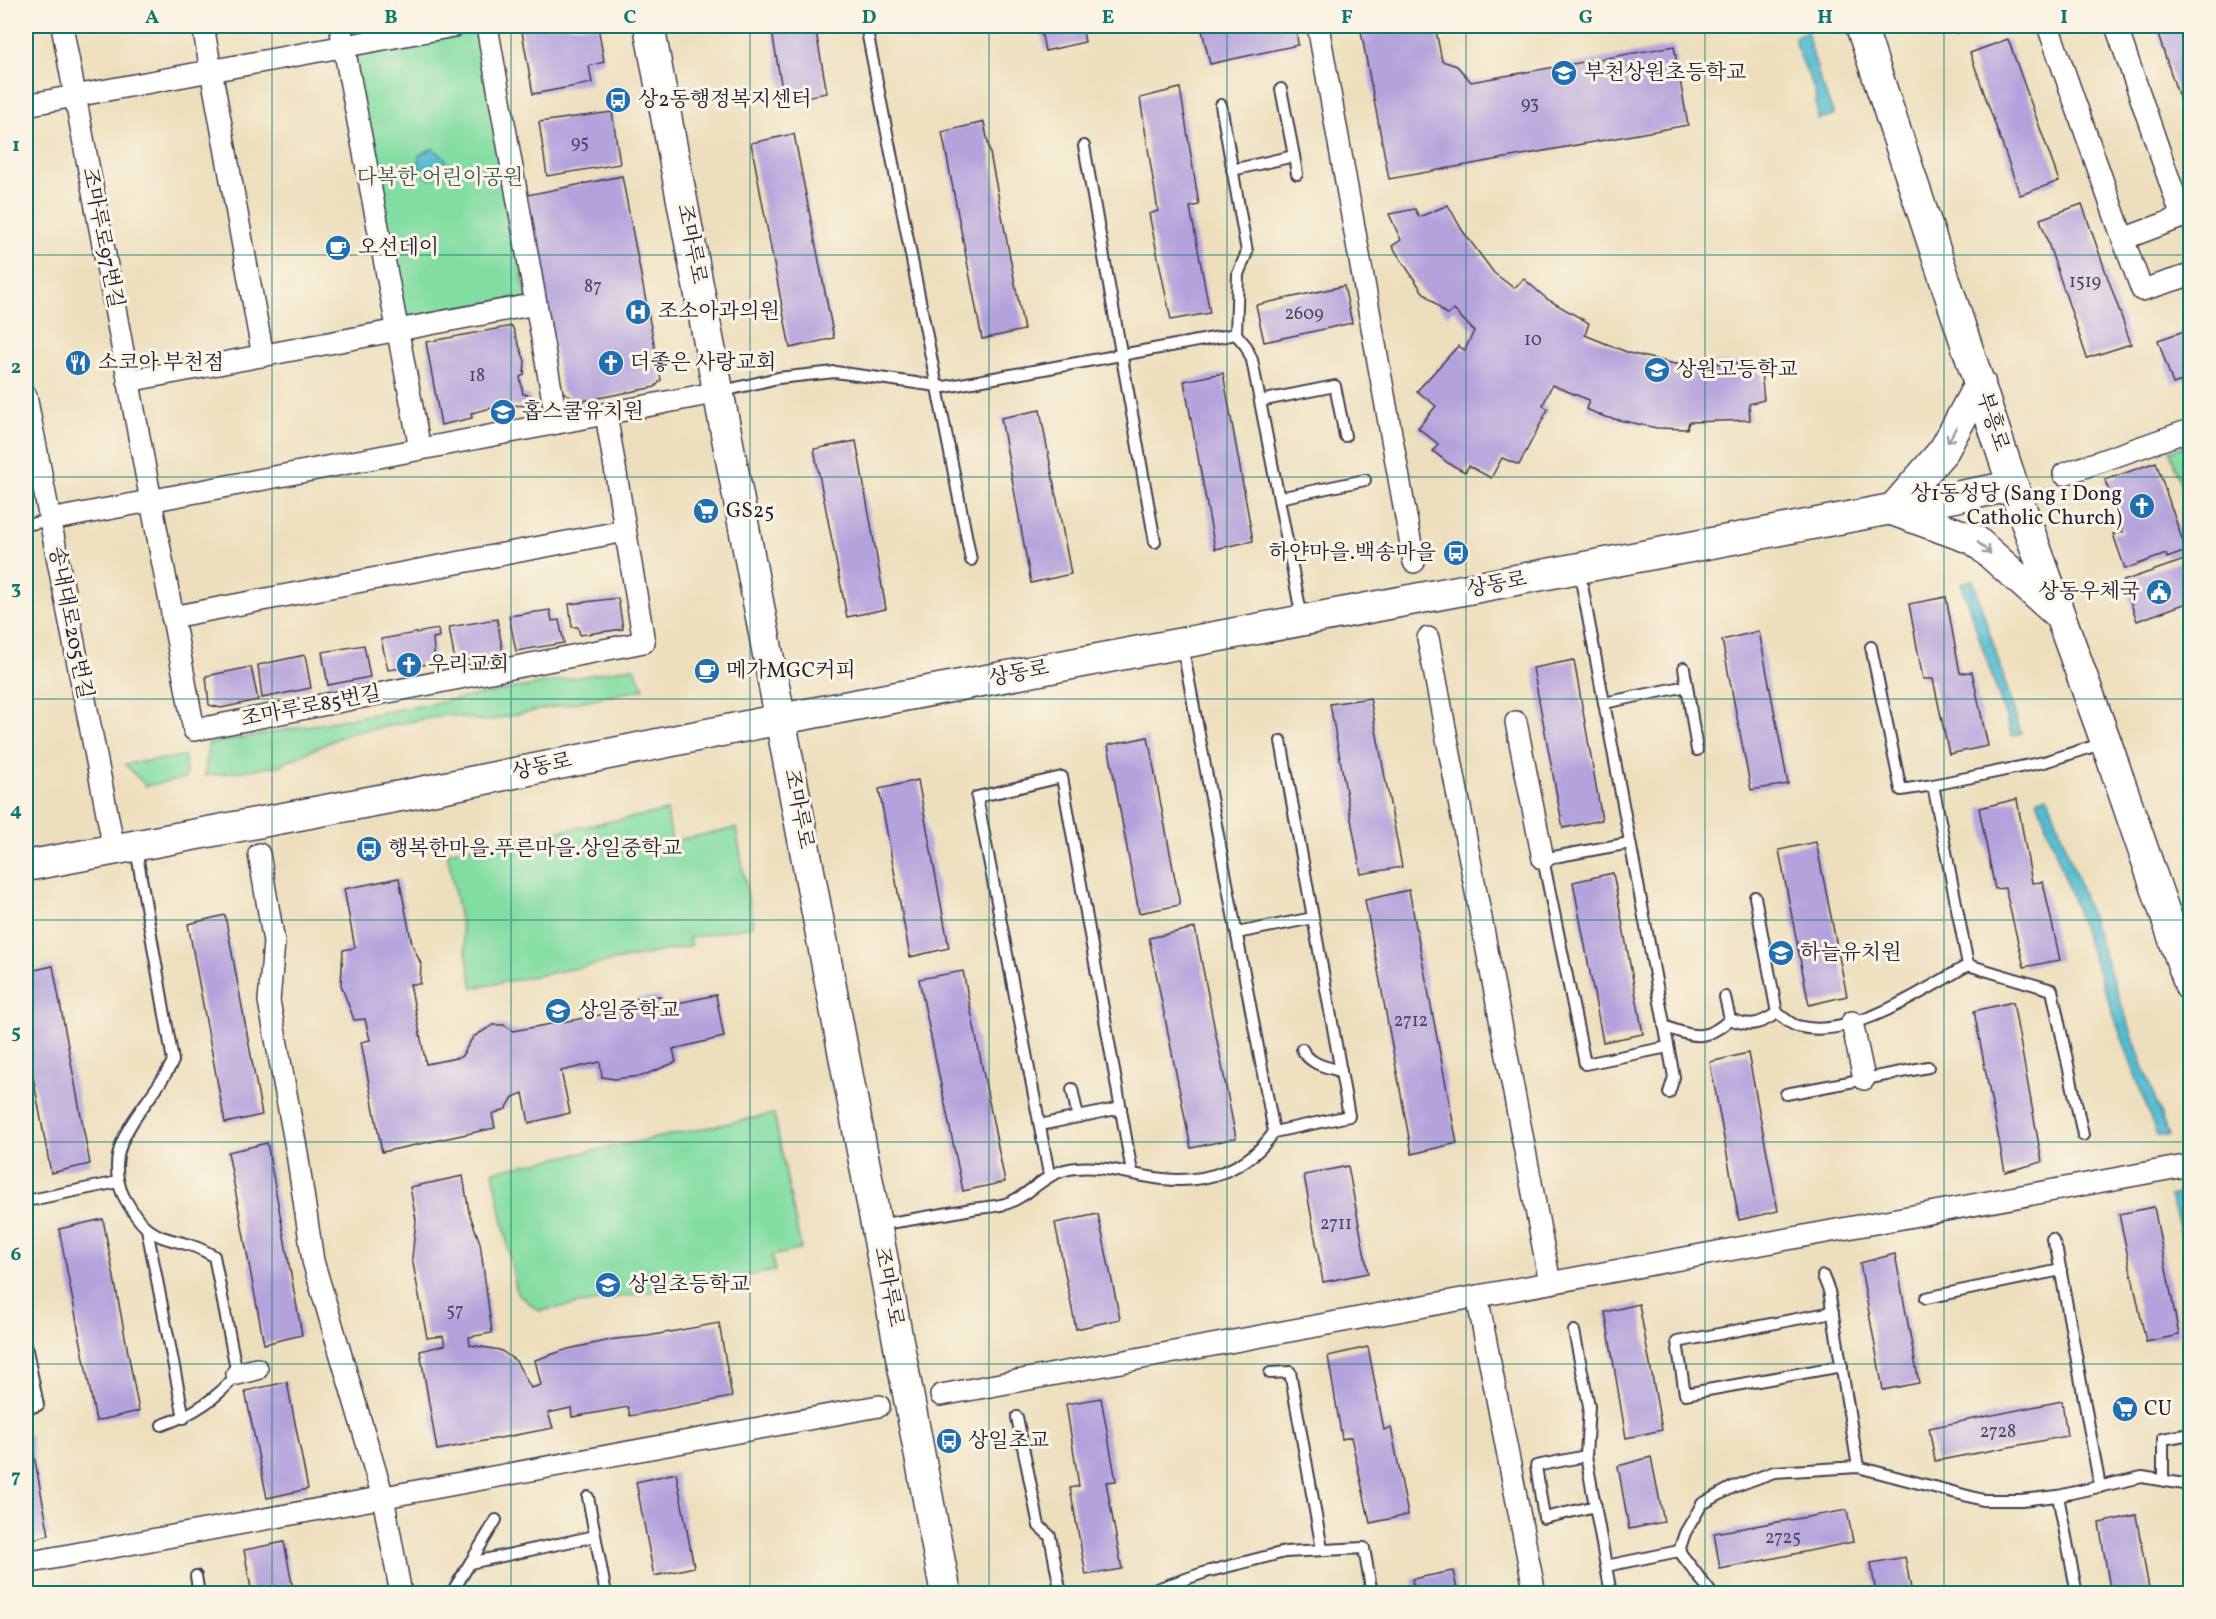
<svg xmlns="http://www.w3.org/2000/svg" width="2216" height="1619" font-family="Vollkorn,'Noto Serif KR',serif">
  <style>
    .green { fill: #82dda3; stroke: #52806f; stroke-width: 1.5 }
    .water { fill: #53bcd0; stroke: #3a6f86; stroke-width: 1.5 }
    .building { fill: #b3a2dc }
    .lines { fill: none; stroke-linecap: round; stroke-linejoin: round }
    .lane-casing { stroke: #403e4e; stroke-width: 14 }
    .street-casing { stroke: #403e4e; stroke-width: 24 }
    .secondary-casing { stroke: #403e4e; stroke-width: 33 }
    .lane { stroke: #fff; stroke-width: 10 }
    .street { stroke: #fff; stroke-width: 21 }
    .secondary { stroke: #fff; stroke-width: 30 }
    .oneway { stroke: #9c9ca7 }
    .grid { fill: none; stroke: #0f766e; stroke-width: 1.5; stroke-opacity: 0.55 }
    .labels { text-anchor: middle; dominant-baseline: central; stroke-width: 6; stroke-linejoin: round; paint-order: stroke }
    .number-label { font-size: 18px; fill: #464263 }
    .poi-label { font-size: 21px; fill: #22223b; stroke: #fcf5e5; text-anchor: start }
    .park-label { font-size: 21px; fill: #3f5a5a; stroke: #fcf5e5 }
    .street-label { font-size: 21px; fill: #22223b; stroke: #fcf5e5 }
    .neatline { fill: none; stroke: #0f766e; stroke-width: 2 }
    .grid-label { font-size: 20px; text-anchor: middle; font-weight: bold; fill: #0f766e }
  </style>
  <rect width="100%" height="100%" fill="#fcf5e5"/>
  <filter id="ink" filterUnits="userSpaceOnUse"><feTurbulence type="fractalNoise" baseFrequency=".0167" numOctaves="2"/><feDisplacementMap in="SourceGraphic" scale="12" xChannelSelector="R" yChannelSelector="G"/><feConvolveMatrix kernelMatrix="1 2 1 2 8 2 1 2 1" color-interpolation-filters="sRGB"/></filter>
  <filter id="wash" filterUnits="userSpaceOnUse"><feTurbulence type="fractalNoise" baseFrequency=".008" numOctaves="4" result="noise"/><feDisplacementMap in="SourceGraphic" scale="24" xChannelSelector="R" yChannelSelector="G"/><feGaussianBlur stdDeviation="1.35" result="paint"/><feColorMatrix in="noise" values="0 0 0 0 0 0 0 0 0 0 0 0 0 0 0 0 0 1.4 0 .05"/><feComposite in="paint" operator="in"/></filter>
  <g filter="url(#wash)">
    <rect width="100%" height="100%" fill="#eddfbd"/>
    <g class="green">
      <polygon points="476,31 527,300 404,324 353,56"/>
      <polygon points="2190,444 2190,514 2170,451"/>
      <polygon points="633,667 644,689 485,721 446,715 347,734 278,766 205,776 208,744"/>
      <polygon points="185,756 186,778 146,786 125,764"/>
      <polygon points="667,811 672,841 736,828 753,926 689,938 691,946 473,988 447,852"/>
      <polygon points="774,1114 801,1249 772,1256 775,1271 539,1311 517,1293 493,1171"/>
    </g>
    <g class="water">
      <polygon points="1807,32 1820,80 1834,114 1831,117 1818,119 1815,92 1796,46 1795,37"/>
      <polygon points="433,148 446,159 444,173 430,179 419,168 419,155"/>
      <polygon points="1973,580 2021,733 2012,736 1961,583"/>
      <polygon points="2048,796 2168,1136 2157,1136 2037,800"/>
      <polygon points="2185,1193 2190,1213 2190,1262 2170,1196"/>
    </g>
    <g id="blocks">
      <g class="building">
        <polygon points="521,26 598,26 604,62 589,66 592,83 533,94"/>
        <polygon points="771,26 815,26 827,93 784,101"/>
        <polygon points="1040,26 1082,26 1085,42 1045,51"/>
        <polygon points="1201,26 1296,26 1298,45 1210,64"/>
        <polygon points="1360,26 1435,26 1442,61 1457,66 1471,82 1674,46 1688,125 1389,179"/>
        <polygon points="1954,26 1978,26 1957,33"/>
        <polygon points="2155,26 2190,26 2190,130"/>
        <polygon points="2008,39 2059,181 2020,195 1970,53"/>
        <polygon points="1180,88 1199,205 1190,207 1210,313 1171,320 1149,214 1158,211 1140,98"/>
        <polygon points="612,112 620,164 547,176 539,122"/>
        <polygon points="984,122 1024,330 982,339 942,132"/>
        <polygon points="794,134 834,338 790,348 751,143"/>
        <polygon points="622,176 661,380 655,387 578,402 562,391 527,195"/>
        <polygon points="2082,204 2131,344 2087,358 2040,219"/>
        <polygon points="1448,205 1462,230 1494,273 1514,288 1524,279 1547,299 1589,323 1585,335 1629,353 1675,364 1746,363 1749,372 1761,372 1764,400 1749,404 1750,420 1689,422 1687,429 1657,428 1605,417 1586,409 1589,400 1552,385 1543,405 1548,409 1519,465 1502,458 1491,478 1469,466 1465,472 1448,463 1433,451 1438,444 1418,428 1436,406 1417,391 1458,346 1465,350 1474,331 1454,310 1447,315 1422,291 1392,246 1401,240 1389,214 1415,209 1419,217"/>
        <polygon points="1344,286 1352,323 1264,342 1256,305"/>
        <polygon points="512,326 525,361 524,375 520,377 523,394 529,395 533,406 504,405 471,413 472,418 441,425 426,342"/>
        <polygon points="2190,329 2190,378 2173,384 2158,340"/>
        <polygon points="1223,373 1253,541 1215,549 1184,381"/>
        <polygon points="1040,410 1071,574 1031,583 1001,418"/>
        <polygon points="856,441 886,609 847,617 814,449"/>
        <polygon points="2156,462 2186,551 2167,558 2166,554 2125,569 2113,534 2123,532 2105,480"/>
        <polygon points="2190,558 2190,602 2137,621 2123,581"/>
        <polygon points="1946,597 1960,673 1972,672 1988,746 1949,754 1933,679 1923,679 1909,604"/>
        <polygon points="618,598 623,629 580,635 578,627 572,627 569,604"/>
        <polygon points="550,610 552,621 559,620 564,643 516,651 509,616"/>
        <polygon points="497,619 503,653 455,662 449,627"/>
        <polygon points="438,629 439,637 433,638 435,663 388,670 381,639"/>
        <polygon points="1759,631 1788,784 1751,790 1722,640"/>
        <polygon points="364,645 370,677 328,685 322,652"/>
        <polygon points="305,655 311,688 262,698 258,665"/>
        <polygon points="1574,660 1602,820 1563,828 1533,668"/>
        <polygon points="251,667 258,700 221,708 209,705 206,676"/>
        <polygon points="1370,698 1402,867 1361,874 1330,704"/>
        <polygon points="1148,737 1180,905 1139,913 1108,745"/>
        <polygon points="26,758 31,785 26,787"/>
        <polygon points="918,780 949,948 910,957 879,789"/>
        <polygon points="2017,799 2032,883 2043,882 2060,960 2024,967 2005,888 1995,889 1979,808"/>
        <polygon points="1816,842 1847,996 1809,1005 1779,850"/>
        <polygon points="1613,873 1643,1034 1603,1042 1573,882"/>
        <polygon points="399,878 412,944 421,964 420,984 410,984 426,1064 461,1057 473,1037 493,1025 504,1025 513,1031 639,1008 636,999 648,997 660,996 664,1006 716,995 724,1037 673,1049 676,1062 642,1076 615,1079 602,1077 600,1062 561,1071 570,1113 529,1123 523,1093 513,1097 506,1109 492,1114 495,1128 382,1152 361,1042 370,1040 365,1019 354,1020 341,985 343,950 355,948 344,889"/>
        <polygon points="1409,890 1457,1143 1412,1154 1365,900"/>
        <polygon points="225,915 262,1115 225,1123 188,924"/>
        <polygon points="1195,928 1236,1138 1191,1148 1149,938"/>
        <polygon points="53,966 90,1164 51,1173 26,1039 26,972"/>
        <polygon points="963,971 1005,1182 963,1191 919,979"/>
        <polygon points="2013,1002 2042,1162 2005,1172 1974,1011"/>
        <polygon points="1748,1053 1778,1211 1739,1220 1710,1062"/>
        <polygon points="267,1143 302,1335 264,1344 228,1152"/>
        <polygon points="1348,1166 1368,1273 1323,1282 1304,1175"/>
        <polygon points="463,1176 469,1212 480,1243 492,1333 469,1337 470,1345 500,1350 516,1361 531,1388 541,1385 535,1360 568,1349 615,1339 648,1336 719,1323 732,1397 630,1416 628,1407 572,1417 571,1408 548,1413 553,1428 437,1450 420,1351 445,1345 443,1336 427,1338 412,1258 416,1220 410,1187"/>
        <polygon points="2154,1207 2179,1335 2146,1342 2119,1214"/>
        <polygon points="1098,1214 1120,1319 1076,1329 1055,1223"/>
        <polygon points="103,1219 139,1411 96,1421 59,1229"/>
        <polygon points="1895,1254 1919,1383 1883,1390 1860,1263"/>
        <polygon points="1639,1304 1662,1430 1626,1438 1605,1312"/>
        <polygon points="1368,1347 1384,1430 1391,1427 1408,1515 1370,1523 1351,1437 1342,1439 1328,1356"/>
        <polygon points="287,1382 308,1489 267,1498 245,1391"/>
        <polygon points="1101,1398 1116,1481 1106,1482 1122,1569 1086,1575 1070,1488 1079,1486 1066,1404"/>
        <polygon points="2062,1401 2067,1436 1935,1461 1929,1428"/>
        <polygon points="30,1434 49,1535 26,1541 26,1435"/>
        <polygon points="1651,1457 1664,1522 1629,1529 1618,1466"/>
        <polygon points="676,1473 694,1567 654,1576 636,1482"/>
        <polygon points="1847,1510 1853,1542 1720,1569 1714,1533"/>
        <polygon points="2136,1515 2150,1594 2111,1594 2099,1523"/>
        <polygon points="284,1542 294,1594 252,1594 244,1550"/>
        <polygon points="1905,1557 1912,1594 1876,1594 1871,1563"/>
        <polygon points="1453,1571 1458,1594 1415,1594 1412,1579"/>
        <polygon points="33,1587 34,1594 26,1594 26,1589"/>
      </g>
    </g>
  </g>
  <g filter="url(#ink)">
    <use href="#blocks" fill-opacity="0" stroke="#403e4e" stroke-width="1.5"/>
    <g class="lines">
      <g class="lane-casing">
        <g id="lane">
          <polyline points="866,26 971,560"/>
          <polyline points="867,29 883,26"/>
          <polyline points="1281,89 1294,156"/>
          <polyline points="1221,105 1247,252 1238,274 1236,334"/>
          <polyline points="1084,146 1155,542"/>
          <polyline points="1232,170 1294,156 1297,174"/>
          <polyline points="719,392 778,378 835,372 945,387 1236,334 1246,346 1252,360 1302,618"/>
          <polyline points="1260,401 1335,386 1345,436"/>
          <polyline points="1279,498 1365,480"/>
          <polyline points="26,525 50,520"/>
          <polyline points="1579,569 1674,1077 1669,1093"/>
          <polyline points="1871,647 1901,790 1933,785"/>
          <polyline points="1684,668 1687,686"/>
          <polyline points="1604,703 1687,686 1697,750"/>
          <polyline points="1630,843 1543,859 1585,1064 1668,1047"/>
          <path d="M 136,849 L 173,1061 C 152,1105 99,1141 123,1195 C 129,1206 137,1220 147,1228 C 159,1239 175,1240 189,1245 C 198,1247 206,1252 214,1256 L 237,1374 C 217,1399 192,1415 162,1425"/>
          <polyline points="1755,897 1777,1013"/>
          <polyline points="1237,933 1313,918"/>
          <polyline points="1968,965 1933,785 2044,762 2104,743"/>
          <polyline points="1725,997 1730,1019"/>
          <path d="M 1664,1026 C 1693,1037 1706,1042 1730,1019 C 1750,1027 1759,1025 1777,1013 C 1783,1017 1790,1024 1797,1026 C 1850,1041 1924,990 1968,965 L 2052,990 L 2083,1135"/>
          <path d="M 1302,1049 C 1309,1064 1326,1067 1341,1071"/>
          <polyline points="1072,1089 1078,1117"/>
          <polyline points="1786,1094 1928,1067"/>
          <polyline points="1040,1125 1121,1108"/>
          <polyline points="1274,1132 1349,1116 1281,741"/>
          <polyline points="1049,1174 977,797 1062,777 1132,1172"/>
          <polyline points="26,1201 118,1182"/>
          <path d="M 877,1225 C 908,1220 940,1215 972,1209 C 983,1207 997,1207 1008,1203 C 1034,1193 1045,1171 1076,1168 C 1106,1165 1134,1176 1163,1179 C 1206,1184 1249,1169 1274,1132 L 1182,644"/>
          <polyline points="147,1229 184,1418"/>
          <polyline points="2052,1239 2057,1251 2100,1487"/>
          <polyline points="1823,1276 1829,1291 1858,1467"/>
          <polyline points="1926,1298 2061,1270"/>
          <polyline points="1833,1312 1677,1342 1685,1394 1842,1366"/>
          <polyline points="1574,1331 1589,1406 1586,1456 1606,1566"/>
          <polyline points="26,1345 38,1405 26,1409"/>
          <polyline points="1270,1373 1290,1372 1322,1549"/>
          <polyline points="1017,1417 1039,1526 1050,1536 1061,1594"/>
          <polyline points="1586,1456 1536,1466 1544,1518 1596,1506"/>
          <polyline points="2163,1479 2163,1439 2190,1434"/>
          <polyline points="2058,1496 2077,1594"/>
          <polyline points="588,1497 606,1594"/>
          <polyline points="1679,1551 1712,1594"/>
          <polyline points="470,1563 496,1520"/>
          <polyline points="196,1576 199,1594"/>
          <polyline points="451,1594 470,1563 595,1536"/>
          <polyline points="1142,1594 1206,1572 1285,1552 1364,1548 1372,1594"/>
          <polyline points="1611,1594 1606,1566 1679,1551 1685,1533 1702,1504 1733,1487 1774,1472 1858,1467 1983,1500 2021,1500 2058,1496 2142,1477 2190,1485"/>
        </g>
      </g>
      <g class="street-casing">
        <g id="street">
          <polyline points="62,26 194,730 644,642 606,414"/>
          <polyline points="203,26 263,356"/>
          <polyline points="340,26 420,449"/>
          <polyline points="487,26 557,423"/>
          <polyline points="1318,26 1414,562"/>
          <polyline points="2048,26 2123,239 2190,214"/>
          <polyline points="2116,26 2182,217"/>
          <polyline points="26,105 454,26"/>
          <polyline points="2123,239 2142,290 2190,275"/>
          <polyline points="128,381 536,304"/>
          <polyline points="26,396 114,849"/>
          <polyline points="2064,474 2190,430"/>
          <polyline points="50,520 719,392"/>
          <polyline points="172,617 625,531"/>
          <polyline points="1428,638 1550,1283"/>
          <polyline points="1516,722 1543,859"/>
          <polyline points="259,854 274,942 269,1001 297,1153 313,1261 383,1497 401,1594"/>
          <polyline points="1852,1022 1864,1079"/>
          <polyline points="1477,1296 1535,1594"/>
          <polyline points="237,1374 257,1369"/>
          <polyline points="941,1395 2190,1165"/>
          <polyline points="26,1563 879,1406"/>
        </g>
      </g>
      <g class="secondary-casing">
        <g id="secondary">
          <polyline points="649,26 946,1594"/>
          <polyline points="1861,26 2013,486 2106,742 2190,986"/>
          <polyline points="1892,510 1975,540 2057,613"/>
          <polyline points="1892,510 1944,450 1980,383"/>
          <polyline points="26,866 411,794 781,719 2013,486"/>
        </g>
      </g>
      <use href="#lane" class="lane"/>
      <use href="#street" class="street"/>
      <use href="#secondary" class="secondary"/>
    </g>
    <defs><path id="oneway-shaft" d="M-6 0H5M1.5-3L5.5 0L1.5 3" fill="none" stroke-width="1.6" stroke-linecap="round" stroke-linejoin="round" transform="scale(1.5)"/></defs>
    <g class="oneway">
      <use href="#oneway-shaft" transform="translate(1952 435) rotate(118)"/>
      <use href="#oneway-shaft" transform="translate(1984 548) rotate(42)"/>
    </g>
  </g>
  <path class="grid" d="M 272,26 L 272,1594M 511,26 L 511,1594M 750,26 L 750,1594M 989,26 L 989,1594M 1227,26 L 1227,1594M 1466,26 L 1466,1594M 1705,26 L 1705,1594M 1944,26 L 1944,1594M 26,255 L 2190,255M 26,477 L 2190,477M 26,699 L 2190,699M 26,920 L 2190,920M 26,1142 L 2190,1142M 26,1364 L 2190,1364"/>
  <defs>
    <g id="school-disc" transform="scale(1.35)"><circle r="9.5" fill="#1f6fb2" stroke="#fcf5e5"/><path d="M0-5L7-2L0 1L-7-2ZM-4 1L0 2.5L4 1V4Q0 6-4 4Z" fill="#fff"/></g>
    <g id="bus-disc" transform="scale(1.35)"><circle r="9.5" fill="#1f6fb2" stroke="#fcf5e5"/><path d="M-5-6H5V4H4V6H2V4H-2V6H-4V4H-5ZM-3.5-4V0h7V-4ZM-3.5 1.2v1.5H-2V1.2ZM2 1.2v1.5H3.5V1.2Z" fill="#fff"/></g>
    <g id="cafe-disc" transform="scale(1.35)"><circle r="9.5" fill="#1f6fb2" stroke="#fcf5e5"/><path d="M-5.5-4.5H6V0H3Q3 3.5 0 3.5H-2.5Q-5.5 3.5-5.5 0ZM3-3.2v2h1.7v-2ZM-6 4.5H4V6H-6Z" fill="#fff"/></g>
    <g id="hospital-disc" transform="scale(1.35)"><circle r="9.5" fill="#1f6fb2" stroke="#fcf5e5"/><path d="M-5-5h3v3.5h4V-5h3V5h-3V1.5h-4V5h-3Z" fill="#fff"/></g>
    <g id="restaurant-disc" transform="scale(1.35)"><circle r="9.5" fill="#1f6fb2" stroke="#fcf5e5"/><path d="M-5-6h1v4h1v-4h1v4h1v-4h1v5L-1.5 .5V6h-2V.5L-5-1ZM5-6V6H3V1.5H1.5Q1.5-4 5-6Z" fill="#fff"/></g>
    <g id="church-disc" transform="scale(1.35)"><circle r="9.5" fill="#1f6fb2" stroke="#fcf5e5"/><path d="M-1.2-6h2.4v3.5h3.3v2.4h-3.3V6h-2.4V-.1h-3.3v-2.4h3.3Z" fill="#fff"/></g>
    <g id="supermarket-disc" transform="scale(1.35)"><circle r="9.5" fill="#1f6fb2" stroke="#fcf5e5"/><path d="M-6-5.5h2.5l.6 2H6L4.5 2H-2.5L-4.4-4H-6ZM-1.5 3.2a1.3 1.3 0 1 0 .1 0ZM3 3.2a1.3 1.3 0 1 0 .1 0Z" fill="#fff"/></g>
    <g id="civic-disc" transform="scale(1.35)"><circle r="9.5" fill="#1f6fb2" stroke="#fcf5e5"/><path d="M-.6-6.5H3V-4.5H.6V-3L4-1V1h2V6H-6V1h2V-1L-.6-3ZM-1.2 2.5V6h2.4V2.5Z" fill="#fff"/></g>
  </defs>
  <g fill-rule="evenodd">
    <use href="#school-disc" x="1564" y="73"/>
    <use href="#bus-disc" x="618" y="100"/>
    <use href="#cafe-disc" x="338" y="248"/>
    <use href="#hospital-disc" x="638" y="312"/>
    <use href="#restaurant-disc" x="78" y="363"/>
    <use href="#church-disc" x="611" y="363"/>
    <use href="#school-disc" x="1657" y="370"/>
    <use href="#school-disc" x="503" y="412"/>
    <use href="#church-disc" x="2142" y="506"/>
    <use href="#supermarket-disc" x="706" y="511"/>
    <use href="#bus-disc" x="1456" y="553"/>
    <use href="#civic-disc" x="2159" y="592"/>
    <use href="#church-disc" x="409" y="665"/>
    <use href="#cafe-disc" x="707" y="671"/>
    <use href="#bus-disc" x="369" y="849"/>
    <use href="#school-disc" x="1781" y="953"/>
    <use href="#school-disc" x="558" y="1011"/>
    <use href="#school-disc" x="608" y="1285"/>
    <use href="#supermarket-disc" x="2125" y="1409"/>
    <use href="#bus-disc" x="949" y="1441"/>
  </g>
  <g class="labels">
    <g class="number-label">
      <text x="1530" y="104">93</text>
      <text x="580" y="143">95</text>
      <text x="2085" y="282">1519</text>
      <text x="593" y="287">87</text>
      <text x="1304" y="314">2609</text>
      <text x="1533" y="340">10</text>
      <text x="477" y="376">18</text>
      <text x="1411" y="1021">2712</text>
      <text x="1336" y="1224">2711</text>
      <text x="455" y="1311">57</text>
      <text x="1998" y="1432">2728</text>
      <text x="1783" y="1538">2725</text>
    </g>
    <g class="poi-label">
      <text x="1584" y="73">부천상원초등학교</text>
      <text x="638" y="100">상2동행정복지센터</text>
      <text x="358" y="248">오선데이</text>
      <text x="658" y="312">조소아과의원</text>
      <text x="98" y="363">소코아 부천점</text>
      <text x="630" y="363">더좋은 사랑교회</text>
      <text x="1676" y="370">상원고등학교</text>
      <text x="522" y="412">홉스쿨유치원</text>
      <text x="2122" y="494" text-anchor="end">상1동성당 (Sang 1 Dong<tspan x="2122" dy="24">Catholic Church)</tspan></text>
      <text x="726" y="511">GS25</text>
      <text x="1436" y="553" text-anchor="end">하얀마을.백송마을</text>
      <text x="2140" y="592" text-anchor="end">상동우체국</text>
      <text x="428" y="665">우리교회</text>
      <text x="726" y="671">메가MGC커피</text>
      <text x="388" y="849">행복한마을.푸른마을.상일중학교</text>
      <text x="1800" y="953">하늘유치원</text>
      <text x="578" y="1011">상일중학교</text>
      <text x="628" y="1285">상일초등학교</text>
      <text x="2144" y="1409">CU</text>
      <text x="968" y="1441">상일초교</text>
    </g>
    <g class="park-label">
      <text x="440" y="178">다복한 어린이공원</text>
    </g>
    <g class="street-label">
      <text transform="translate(102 238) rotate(79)">조마루로97번길</text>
      <text transform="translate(691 244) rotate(79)">조마루로</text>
      <text transform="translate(1992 422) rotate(72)">부흥로</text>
      <text transform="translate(1497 585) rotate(-11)">상동로</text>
      <text transform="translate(70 623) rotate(79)">송내대로205번길</text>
      <text transform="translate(1019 674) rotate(-11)">상동로</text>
      <text transform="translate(311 707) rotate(-11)">조마루로85번길</text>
      <text transform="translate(542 767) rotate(-12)">상동로</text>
      <text transform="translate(798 809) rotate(79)">조마루로</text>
      <text transform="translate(888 1287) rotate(79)">조마루로</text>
    </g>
  </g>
  <rect width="2216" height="1619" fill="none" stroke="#fcf5e5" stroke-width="66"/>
  <rect x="33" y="33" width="2150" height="1553" class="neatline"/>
  <g class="grid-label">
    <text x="152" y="23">A</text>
    <text x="391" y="23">B</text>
    <text x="630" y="23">C</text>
    <text x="869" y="23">D</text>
    <text x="1108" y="23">E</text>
    <text x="1347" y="23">F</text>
    <text x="1586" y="23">G</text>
    <text x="1825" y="23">H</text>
    <text x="2064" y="23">I</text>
    <text x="16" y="151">1</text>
    <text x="16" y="373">2</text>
    <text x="16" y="594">3</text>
    <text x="16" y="816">4</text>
    <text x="16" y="1038">5</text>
    <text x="16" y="1260">6</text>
    <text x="16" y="1482">7</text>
  </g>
</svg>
